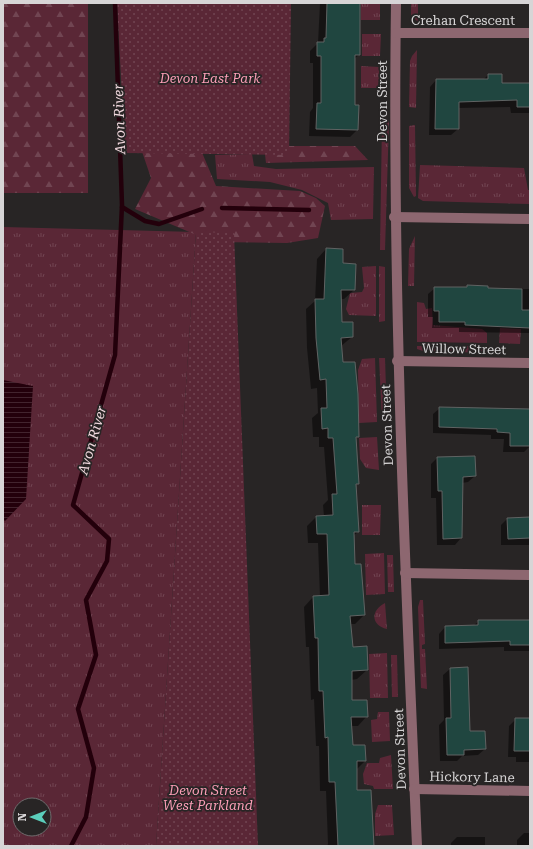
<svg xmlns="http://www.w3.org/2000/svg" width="533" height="849" font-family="'Roboto Serif',serif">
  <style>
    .grass { fill: url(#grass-tufts); fill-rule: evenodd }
    .forest { fill: url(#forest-firs) }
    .park { fill: url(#park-dots) }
    .water { fill: url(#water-rules) }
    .shadow { fill: #0007 }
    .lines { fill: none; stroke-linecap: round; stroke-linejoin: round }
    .stream { stroke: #23000b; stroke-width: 4.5 }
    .building { fill: #204640; stroke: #606363 }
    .minor { stroke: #8d6770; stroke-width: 10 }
    .labels { text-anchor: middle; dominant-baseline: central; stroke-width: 3.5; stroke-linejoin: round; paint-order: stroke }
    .street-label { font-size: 13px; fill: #d7d5d6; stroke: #282525 }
    .park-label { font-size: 13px; font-style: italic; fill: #fc9eb7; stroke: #282525 }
    .water-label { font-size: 14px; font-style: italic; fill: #f1d8de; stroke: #282525 }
  </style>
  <defs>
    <pattern id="grass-tufts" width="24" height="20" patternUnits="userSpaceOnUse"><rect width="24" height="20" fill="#5a2736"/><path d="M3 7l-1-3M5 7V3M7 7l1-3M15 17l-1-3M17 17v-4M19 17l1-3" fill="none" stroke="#714552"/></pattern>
    <pattern id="forest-firs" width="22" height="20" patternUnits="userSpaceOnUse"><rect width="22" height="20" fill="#5a2736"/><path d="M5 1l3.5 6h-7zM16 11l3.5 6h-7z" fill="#714552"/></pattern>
    <pattern id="park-dots" width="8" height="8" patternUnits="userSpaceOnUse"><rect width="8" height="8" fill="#5a2736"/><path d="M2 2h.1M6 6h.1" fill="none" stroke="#714552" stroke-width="1.8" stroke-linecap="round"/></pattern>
    <pattern id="water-rules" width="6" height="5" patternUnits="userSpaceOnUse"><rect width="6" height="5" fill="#23000b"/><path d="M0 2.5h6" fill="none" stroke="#42242e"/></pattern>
  </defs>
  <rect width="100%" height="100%" fill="#282525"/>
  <g class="grass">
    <rect x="361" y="3" width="19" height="17"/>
    <polygon points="411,3 418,3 418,22 411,15"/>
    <polygon points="362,34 381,34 380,56 362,56"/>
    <polygon points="417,50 416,108 409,107 410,61 412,56"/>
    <polygon points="361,66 379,67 379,88 361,88"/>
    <polygon points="382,121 389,121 385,250 380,250"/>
    <polygon points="415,125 416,196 414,197 409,188 409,126"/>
    <polygon points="252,154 254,166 276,169 374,167 373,219 331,220 328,203 302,190 270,182 217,179 215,155"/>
    <polygon points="420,165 524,168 528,190 530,190 530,204 423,201 418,198"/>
    <path d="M 3,227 L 196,232 L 156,846 L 3,846 ZM 20,805 L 44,805 L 44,829 L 20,829 Z"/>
    <polygon points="415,236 414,286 408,286 409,249"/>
    <polygon points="376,266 376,316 349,315 346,309 350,293 362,292 364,288 362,267"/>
    <polygon points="379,266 385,267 385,321 379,322"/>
    <polygon points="417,302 424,303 426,309 432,308 433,325 482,329 487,333 487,343 417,342"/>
    <polygon points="500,328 521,329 520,344 499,343"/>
    <polygon points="417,346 488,346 489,353 423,351 417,349"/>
    <polygon points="375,358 377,422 359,423 358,370 362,359"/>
    <polygon points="379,358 385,358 387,420 382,420"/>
    <polygon points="377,437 379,470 366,468 360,459 359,438"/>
    <polygon points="362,505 381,505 380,535 362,535"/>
    <polygon points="384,553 385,594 366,595 365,554"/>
    <polygon points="387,555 393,555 394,592 388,592"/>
    <polygon points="420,600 423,600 425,644 422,645 422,649 425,649 427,689 421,688 418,607"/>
    <path d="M 385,603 L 387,629 C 370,625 371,610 385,603 Z"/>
    <polygon points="387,653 388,698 370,698 369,654"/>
    <polygon points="391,655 397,655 398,697 392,697"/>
    <polygon points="378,712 389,712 390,741 372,742 371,720 377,719"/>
    <polygon points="391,755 393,789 374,789 373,786 364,784 363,774 367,763 379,763 380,758"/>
    <polygon points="378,805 392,805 394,835 375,836 375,814"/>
  </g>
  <g class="forest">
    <rect x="3" y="3" width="85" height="190"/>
    <polygon points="135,131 196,138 216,186 300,191 316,198 325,206 318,238 287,243 213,242 135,209 151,178"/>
    <polygon points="264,146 355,146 368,160 266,163"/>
  </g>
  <g class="park">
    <polygon points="117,3 291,3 289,155 125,153"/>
    <polygon points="196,232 234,233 258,846 156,846"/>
  </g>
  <polygon class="water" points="3,380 33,386 26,499 5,521 3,519"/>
  <g class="shadow">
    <polygon points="320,3 357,3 359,55 354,59 354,106 357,130 350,137 309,136 310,112 313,108 313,63 310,63 310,51 318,43"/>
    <polygon points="432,3 452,3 432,4"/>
    <polygon points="488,75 501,84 530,84 530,113 511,113 510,107 458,108 458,129 451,135 429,135 430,87 436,80 483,80"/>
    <polygon points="326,249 342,264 354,290 344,299 340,299 341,323 352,337 341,346 343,364 358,436 355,440 358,483 355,486 358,532 353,536 354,565 364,615 355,624 350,624 352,648 367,670 357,679 351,680 351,701 367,716 358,726 351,726 352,746 365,761 356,770 356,791 372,846 327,846 328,844 326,791 320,791 319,746 316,746 314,699 311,700 309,647 306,647 304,607 313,597 320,597 318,543 308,543 307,526 316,517 324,516 323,505 328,500 324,447 319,447 319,437 313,437 312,418 318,413 317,388 311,389 307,348 306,309 315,301 317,259"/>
    <polygon points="467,286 487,289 530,289 530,333 459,332 459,328 432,328 433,317 428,317 428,294 435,288 465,288"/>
    <polygon points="440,408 530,411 530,446 524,452 503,452 504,439 491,439 491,435 433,433 433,414"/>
    <polygon points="437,458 475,476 468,482 462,483 461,538 455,545 437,545 436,498 431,498 431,464"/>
    <polygon points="530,518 530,545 501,545 501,525 507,519"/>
    <polygon points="479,621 530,621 530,651 504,651 504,647 439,649 439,634 445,627 473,626"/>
    <polygon points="450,669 469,732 485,749 478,755 462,756 457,761 440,761 439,725 444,720 443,675"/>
    <polygon points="516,719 530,719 530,762 516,762 516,757 508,757 509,726"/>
    <polygon points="524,833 530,833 530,846 517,846 517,840"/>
    <polygon points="457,837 485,837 485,846 451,846 451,843"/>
  </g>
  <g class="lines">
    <g class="stream">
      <polyline points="122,207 145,221 159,224 202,209"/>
      <polyline points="222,208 309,210"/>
      <polyline points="71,846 86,817 94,768 78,709 96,655 86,600 107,561 109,539 73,505 115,355 122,205 115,3"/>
    </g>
  </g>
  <g class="building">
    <polygon points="327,3 360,3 360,55 355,55 355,105 359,105 358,130 316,129 317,103 321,103 321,56 317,56 317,42 324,42 324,38 326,38"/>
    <polygon points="488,74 502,74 502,83 530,83 530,107 517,107 517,100 459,102 459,129 435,129 436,79 488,79"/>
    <polygon points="326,248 343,249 343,263 356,264 355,290 341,290 342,322 353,322 353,337 341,338 343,362 355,362 358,394 359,437 356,437 359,484 356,484 359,532 354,532 355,564 361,564 365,615 350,616 353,647 367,646 368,670 352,671 352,700 367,700 368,717 351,717 353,745 365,745 366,761 357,761 357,790 371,790 374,846 338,846 335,782 329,782 328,737 325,738 323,691 319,691 318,638 315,638 313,596 329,595 327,534 317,534 316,516 333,515 332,494 337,494 333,438 328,438 328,428 322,429 321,408 327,408 326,379 320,380 316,338 315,299 324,299"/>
    <polygon points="467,285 488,286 488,288 522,289 522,310 530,310 530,328 465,325 465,322 439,322 439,311 434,311 434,287 467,287"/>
    <polygon points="439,407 530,409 530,446 510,446 510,433 497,432 497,429 439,427"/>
    <polygon points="475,456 476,476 463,477 462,538 443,539 442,491 438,491 437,457"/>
    <polygon points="530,517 530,538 508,539 507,518"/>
    <polygon points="478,620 530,620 530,645 510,645 510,641 445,643 445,626 478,625"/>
    <polygon points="468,667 470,731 485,731 486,749 464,750 464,755 447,755 446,718 451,718 450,668"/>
    <polygon points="515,718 530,718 530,751 514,751"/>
  </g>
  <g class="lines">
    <g class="minor">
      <path d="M 396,3 C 392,284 405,565 417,846"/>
      <polyline points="396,33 530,33"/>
      <polyline points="394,217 530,219"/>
      <polyline points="397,361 530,363"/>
      <polyline points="405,573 530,575"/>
      <polyline points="414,789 530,791"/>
    </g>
  </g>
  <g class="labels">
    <g class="street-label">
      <text x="463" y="20">Crehan Crescent</text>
      <text transform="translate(382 101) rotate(-90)">Devon Street</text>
      <text transform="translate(464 349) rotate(1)">Willow Street</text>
      <text transform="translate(387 425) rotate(-92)">Devon Street</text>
      <text transform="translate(400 749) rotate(-92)">Devon Street</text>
      <text transform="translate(472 777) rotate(1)">Hickory Lane</text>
    </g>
    <g class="park-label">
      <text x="210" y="78">Devon East Park</text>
      <text x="208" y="790">Devon Street<tspan x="208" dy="15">West Parkland</tspan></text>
    </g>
    <g class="water-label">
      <text transform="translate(119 119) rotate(-92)">Avon River</text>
      <text transform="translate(92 440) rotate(-74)">Avon River</text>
    </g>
  </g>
  <rect width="533" height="849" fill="none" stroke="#d7d5d6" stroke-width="8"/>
  <g transform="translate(32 817) rotate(270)"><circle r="19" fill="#282525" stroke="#6e6b6c"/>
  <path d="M0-3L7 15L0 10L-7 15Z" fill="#5bcebb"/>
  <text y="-6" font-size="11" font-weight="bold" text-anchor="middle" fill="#d7d5d6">N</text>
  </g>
</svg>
